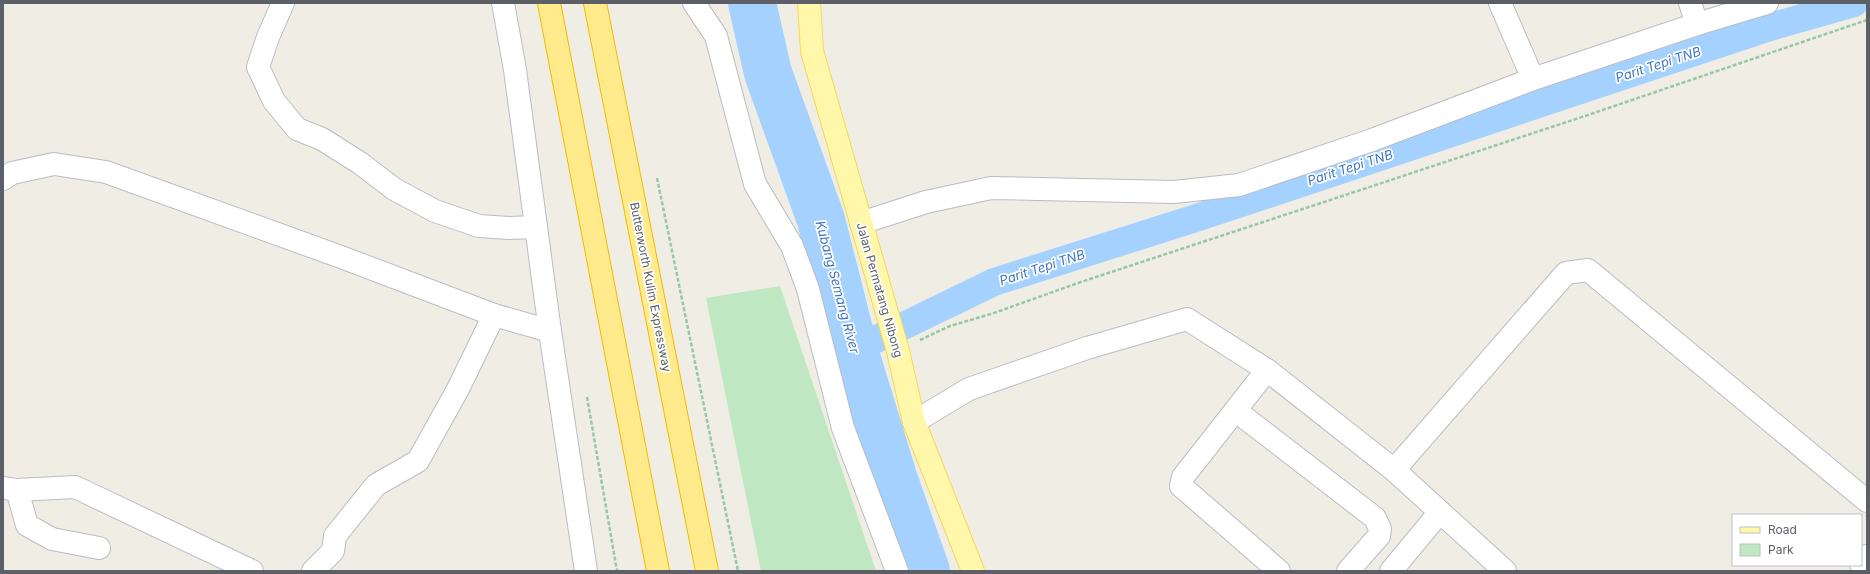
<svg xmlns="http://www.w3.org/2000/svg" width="1870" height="574" font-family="Inter,sans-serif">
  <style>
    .green { fill: #bfe8c2 }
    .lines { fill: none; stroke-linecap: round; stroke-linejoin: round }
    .canal { stroke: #a5d1ff; stroke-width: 28 }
    .river { stroke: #a5d1ff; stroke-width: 48 }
    .minor-casing { stroke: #b9bcc1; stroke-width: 24 }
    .major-casing { stroke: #f9d753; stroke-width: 24 }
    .highway-casing { stroke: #f4b900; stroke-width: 24 }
    .path { stroke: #97c7a8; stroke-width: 2.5; stroke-dasharray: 4 2; stroke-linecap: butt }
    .minor { stroke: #fff; stroke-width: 22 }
    .major { stroke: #fff7aa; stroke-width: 22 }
    .highway { stroke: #ffea8c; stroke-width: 22 }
    .labels { text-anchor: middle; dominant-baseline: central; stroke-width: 3.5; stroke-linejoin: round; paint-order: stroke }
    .street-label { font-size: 12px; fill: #5c6066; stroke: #fff }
    .water-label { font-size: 13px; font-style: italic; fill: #3e74c1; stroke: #fff }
  </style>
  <rect width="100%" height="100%" fill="#f0eee4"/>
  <polygon class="green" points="780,286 876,571 761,571 706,298"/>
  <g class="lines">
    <polyline class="canal" points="854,350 994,282 1193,219 1770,27 1854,3"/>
    <polyline class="river" points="752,3 768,73 821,220 854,350 894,480 926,571"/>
    <g class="minor-casing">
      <g id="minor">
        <polyline points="283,3 268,37 258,67 274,101 297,129 322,139 360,163 394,189 435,211 479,226 509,228 536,227"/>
        <polyline points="503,3 515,70 550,331 586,571"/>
        <polyline points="694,3 716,36 755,184 792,246 808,289 843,428 897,571"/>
        <polyline points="1500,3 1533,79"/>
        <polyline points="1690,3 1697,24"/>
        <polyline points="3,179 12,173 54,164 106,172 341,257 494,315 550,331"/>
        <polyline points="861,223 926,202 991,188 1174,192 1239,185 1372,140 1533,79 1697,24 1767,3"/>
        <polyline points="1267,370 1183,477 1181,486 1279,571"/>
        <polyline points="1236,411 1375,518 1380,529 1379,536 1348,571"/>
        <polyline points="914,422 969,389 1087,348 1187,319 1267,370 1394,470 1505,571"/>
        <polyline points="1394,470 1566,273 1588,270 1867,501"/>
        <polyline points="4,488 17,490 27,525 52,539 99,548"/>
        <polyline points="17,490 75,487 252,571"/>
        <polyline points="1861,564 1867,556"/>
        <polyline points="313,571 333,551 335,536 376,485 418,461 458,389 494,315"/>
        <polyline points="1391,571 1440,512"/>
      </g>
    </g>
    <g class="major-casing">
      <polyline id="major" points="809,3 812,51 898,351 914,422 973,571"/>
    </g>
    <g class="highway-casing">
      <g id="highway">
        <polyline points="549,3 658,571"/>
        <polyline points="595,3 707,571"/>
      </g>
    </g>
    <g class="path">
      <polyline points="657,178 738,571"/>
      <polyline points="920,340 950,326 994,313 1078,283 1585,116 1867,20"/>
      <polyline points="587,397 617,571"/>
    </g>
    <use href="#minor" class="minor"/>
    <use href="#major" class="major"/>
    <use href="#highway" class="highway"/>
  </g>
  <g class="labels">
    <g class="street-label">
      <text transform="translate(651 287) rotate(79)">Butterworth Kulim Expressway</text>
      <text transform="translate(880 290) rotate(74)">Jalan Permatang Nibong</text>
    </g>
    <g class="water-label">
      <text transform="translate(1658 64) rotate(-18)">Parit Tepi TNB</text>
      <text transform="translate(1350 167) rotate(-18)">Parit Tepi TNB</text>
      <text transform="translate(1042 267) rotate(-18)">Parit Tepi TNB</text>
      <text transform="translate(838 287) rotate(75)">Kubang Semang River</text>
    </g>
  </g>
  <rect width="1870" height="574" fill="none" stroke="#5c6066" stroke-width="8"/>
  <rect x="1732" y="514" width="130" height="52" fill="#ffffff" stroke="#bebfc2"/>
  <rect x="1740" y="527" width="20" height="6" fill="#fff7aa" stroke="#bebfc2"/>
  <text x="1768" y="534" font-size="12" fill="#5c6066">Road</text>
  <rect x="1740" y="544" width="20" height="12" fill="#bfe8c2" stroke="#bebfc2"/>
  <text x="1768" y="554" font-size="12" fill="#5c6066">Park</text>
</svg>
